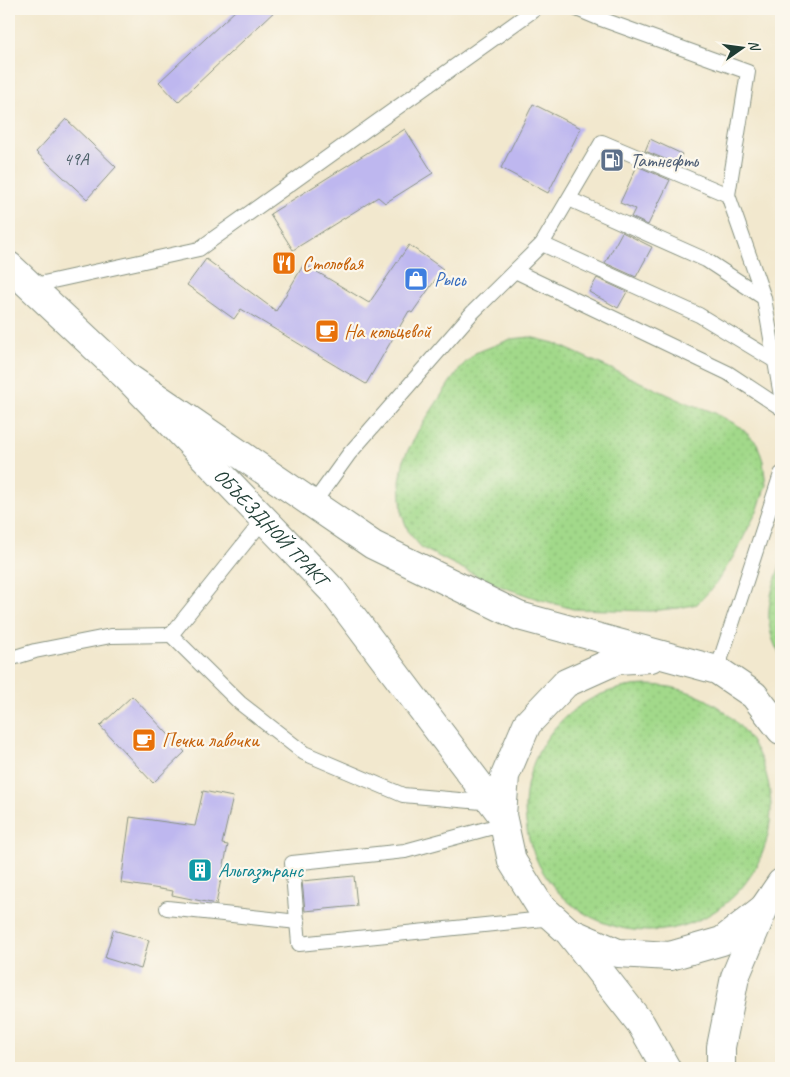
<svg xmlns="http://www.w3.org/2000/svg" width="790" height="1077" font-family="Caveat,sans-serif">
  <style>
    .grass { fill: url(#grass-dots); stroke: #608b5f }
    .building { fill: #beb7ef }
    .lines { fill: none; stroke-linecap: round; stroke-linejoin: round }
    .service-casing { stroke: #889281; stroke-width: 16 }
    .trunk-casing { stroke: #889281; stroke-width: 30 }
    .service { stroke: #fff; stroke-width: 14 }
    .trunk { stroke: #fff; stroke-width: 28 }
    .labels { text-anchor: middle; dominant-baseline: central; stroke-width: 4.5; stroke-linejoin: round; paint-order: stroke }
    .number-label { font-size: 18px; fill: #475c63 }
    .service-label { font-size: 20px; fill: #4e5e75; stroke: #fbf7ec; text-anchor: start }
    .food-label { font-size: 20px; fill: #c56008; stroke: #fbf7ec; text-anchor: start }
    .shop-label { font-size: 20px; fill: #366cbe; stroke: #fbf7ec; text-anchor: start }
    .street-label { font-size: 20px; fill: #1f3d34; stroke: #fbf7ec }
    .culture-label { font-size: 20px; fill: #0d838f; stroke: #fbf7ec; text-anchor: start }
  </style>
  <defs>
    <pattern id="grass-dots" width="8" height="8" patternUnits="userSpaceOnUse" patternTransform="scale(1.25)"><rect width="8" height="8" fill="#a2d98a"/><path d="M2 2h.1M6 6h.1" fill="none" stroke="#8bbb78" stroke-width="1.8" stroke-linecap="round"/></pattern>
  </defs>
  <rect width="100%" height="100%" fill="#fbf7ec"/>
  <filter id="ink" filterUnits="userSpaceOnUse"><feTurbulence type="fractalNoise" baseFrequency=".02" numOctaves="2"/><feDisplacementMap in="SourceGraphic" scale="10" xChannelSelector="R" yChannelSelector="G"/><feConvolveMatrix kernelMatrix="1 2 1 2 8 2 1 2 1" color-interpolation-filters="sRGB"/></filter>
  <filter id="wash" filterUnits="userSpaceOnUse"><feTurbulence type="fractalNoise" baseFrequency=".0096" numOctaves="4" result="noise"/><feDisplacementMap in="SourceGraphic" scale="20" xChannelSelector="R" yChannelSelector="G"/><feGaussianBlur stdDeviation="1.12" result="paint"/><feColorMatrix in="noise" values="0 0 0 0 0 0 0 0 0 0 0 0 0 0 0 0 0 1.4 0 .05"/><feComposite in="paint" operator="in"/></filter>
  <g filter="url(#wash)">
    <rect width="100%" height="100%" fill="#f2e8ce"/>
    <g class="grass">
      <polygon points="530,337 554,343 682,401 713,412 739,426 757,443 763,461 766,485 758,509 735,554 715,585 697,604 679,608 650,611 573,609 535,598 491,583 422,548 409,533 402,515 400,482 404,458 418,431 450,382 463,365 475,353 511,339"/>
      <path d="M 781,563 L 781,657 C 761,624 769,596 781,563 Z"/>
      <circle cx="648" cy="808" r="123"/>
    </g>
    <g id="blocks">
      <g class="building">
        <polygon points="237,9 277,9 178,102 159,82"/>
        <polygon points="533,104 581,128 548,193 501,168"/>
        <polygon points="66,119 116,167 87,199 36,152"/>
        <polygon points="405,129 433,173 385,203 378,197 293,250 270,214"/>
        <polygon points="650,139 682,154 677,164 645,151"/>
        <polygon points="637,166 670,180 648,225 631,217 635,209 620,203"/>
        <polygon points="622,232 652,247 636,277 605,263"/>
        <polygon points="409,245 443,269 412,313 409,311 366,384 241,309 234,319 187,285 206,259 276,311 304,264 369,303"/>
        <polygon points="597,278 627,292 618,308 589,292"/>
        <polygon points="132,696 185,752 153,783 100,726"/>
        <polygon points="203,791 233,797 222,844 228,845 216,904 172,895 173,891 121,883 130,817 195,826"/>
        <polygon points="354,876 357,906 305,911 302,881"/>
        <polygon points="113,930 149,940 141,969 105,958"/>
      </g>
    </g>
  </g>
  <g filter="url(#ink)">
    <use href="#blocks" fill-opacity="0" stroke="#889281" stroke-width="1"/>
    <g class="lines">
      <g class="service-casing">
        <g id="service">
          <polyline points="577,9 601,19 748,72 728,195"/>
          <polyline points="569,199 706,260 764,298"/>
          <polyline points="542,244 699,315 775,361"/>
          <polyline points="515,271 728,373 781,408"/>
          <polyline points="30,286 199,249 535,9"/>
          <polyline points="313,504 349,454 472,313 542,244 602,142 728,195 764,298 781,396"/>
          <polyline points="264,519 171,635 240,703 304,753 403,795 493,803"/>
          <polyline points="9,659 35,651 111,636 171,635"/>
          <polyline points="717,670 781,474"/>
          <polyline points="504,824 405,851 292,863 299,944 553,918"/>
          <polyline points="167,908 298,922"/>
        </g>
      </g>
      <g class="trunk-casing">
        <g id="trunk">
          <path id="s1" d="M 9,266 L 127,377 L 333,591 L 502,815"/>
          <polyline points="127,377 373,545 519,616 717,670 754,695 781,730"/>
          <polyline points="651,658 617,660 566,683 527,724 505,776 502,815 512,861 540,906 569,932 641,1024 666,1068"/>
          <polyline points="572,933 618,953 670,956 722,941 764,908"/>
          <polyline points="721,1068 721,1047 735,977 764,908 781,883"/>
        </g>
      </g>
      <use href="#service" class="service"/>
      <use href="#trunk" class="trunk"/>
    </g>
  </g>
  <defs>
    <g id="fuel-square" transform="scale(1.25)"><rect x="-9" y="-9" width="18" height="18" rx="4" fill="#5c6f8a" stroke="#fbf7ec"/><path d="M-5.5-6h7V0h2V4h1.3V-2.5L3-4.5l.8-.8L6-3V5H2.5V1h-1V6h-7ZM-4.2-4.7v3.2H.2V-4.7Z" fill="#fff"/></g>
    <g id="restaurant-square" transform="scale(1.25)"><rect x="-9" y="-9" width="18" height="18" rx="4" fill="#e8710a" stroke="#fbf7ec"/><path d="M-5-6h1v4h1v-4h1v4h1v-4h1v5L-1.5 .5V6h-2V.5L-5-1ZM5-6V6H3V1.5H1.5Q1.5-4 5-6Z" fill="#fff"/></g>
    <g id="shop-square" transform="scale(1.25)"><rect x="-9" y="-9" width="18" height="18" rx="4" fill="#3f7fe0" stroke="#fbf7ec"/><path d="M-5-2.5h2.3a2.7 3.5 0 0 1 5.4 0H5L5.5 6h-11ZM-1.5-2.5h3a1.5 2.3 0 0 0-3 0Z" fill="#fff"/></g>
    <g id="cafe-square" transform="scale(1.25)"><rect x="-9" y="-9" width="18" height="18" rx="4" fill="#e8710a" stroke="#fbf7ec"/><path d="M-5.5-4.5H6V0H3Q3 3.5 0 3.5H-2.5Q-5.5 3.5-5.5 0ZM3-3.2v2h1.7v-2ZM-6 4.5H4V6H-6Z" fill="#fff"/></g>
    <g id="building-square" transform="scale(1.25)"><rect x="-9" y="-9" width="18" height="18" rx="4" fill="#0f9aa8" stroke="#fbf7ec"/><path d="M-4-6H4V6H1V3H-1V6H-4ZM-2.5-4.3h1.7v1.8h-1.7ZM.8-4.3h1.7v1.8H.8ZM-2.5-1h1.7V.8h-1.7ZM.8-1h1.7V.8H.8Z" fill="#fff"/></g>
  </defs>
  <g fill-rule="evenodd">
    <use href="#fuel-square" x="612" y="160"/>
    <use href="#restaurant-square" x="284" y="263"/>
    <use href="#shop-square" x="416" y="279"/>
    <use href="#cafe-square" x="327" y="331"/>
    <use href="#cafe-square" x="144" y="740"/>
    <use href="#building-square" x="200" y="870"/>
  </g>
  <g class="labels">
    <g class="number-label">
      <text x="76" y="159">49А</text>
    </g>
    <g class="service-label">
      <text x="630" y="160">Татнефть</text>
    </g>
    <g class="food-label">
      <text x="302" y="263">Столовая</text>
      <text x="344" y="331">На кольцевой</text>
      <text x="162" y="740">Печки лавочки</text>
    </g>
    <g class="shop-label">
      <text x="434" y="279">Рысь</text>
    </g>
    <g class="street-label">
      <text stroke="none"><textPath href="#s1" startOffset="370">ОБЪЕЗДНОЙ ТРАКТ</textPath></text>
    </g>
    <g class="culture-label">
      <text x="218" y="870">Альгазтранс</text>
    </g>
  </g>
  <rect width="790" height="1077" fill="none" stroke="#fbf7ec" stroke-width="30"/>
  <g transform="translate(742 48) rotate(76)" stroke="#fbf7ec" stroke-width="4" paint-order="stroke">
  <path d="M0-4L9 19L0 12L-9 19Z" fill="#1f3d34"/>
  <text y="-8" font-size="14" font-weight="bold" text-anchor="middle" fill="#1f3d34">N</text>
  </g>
</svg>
